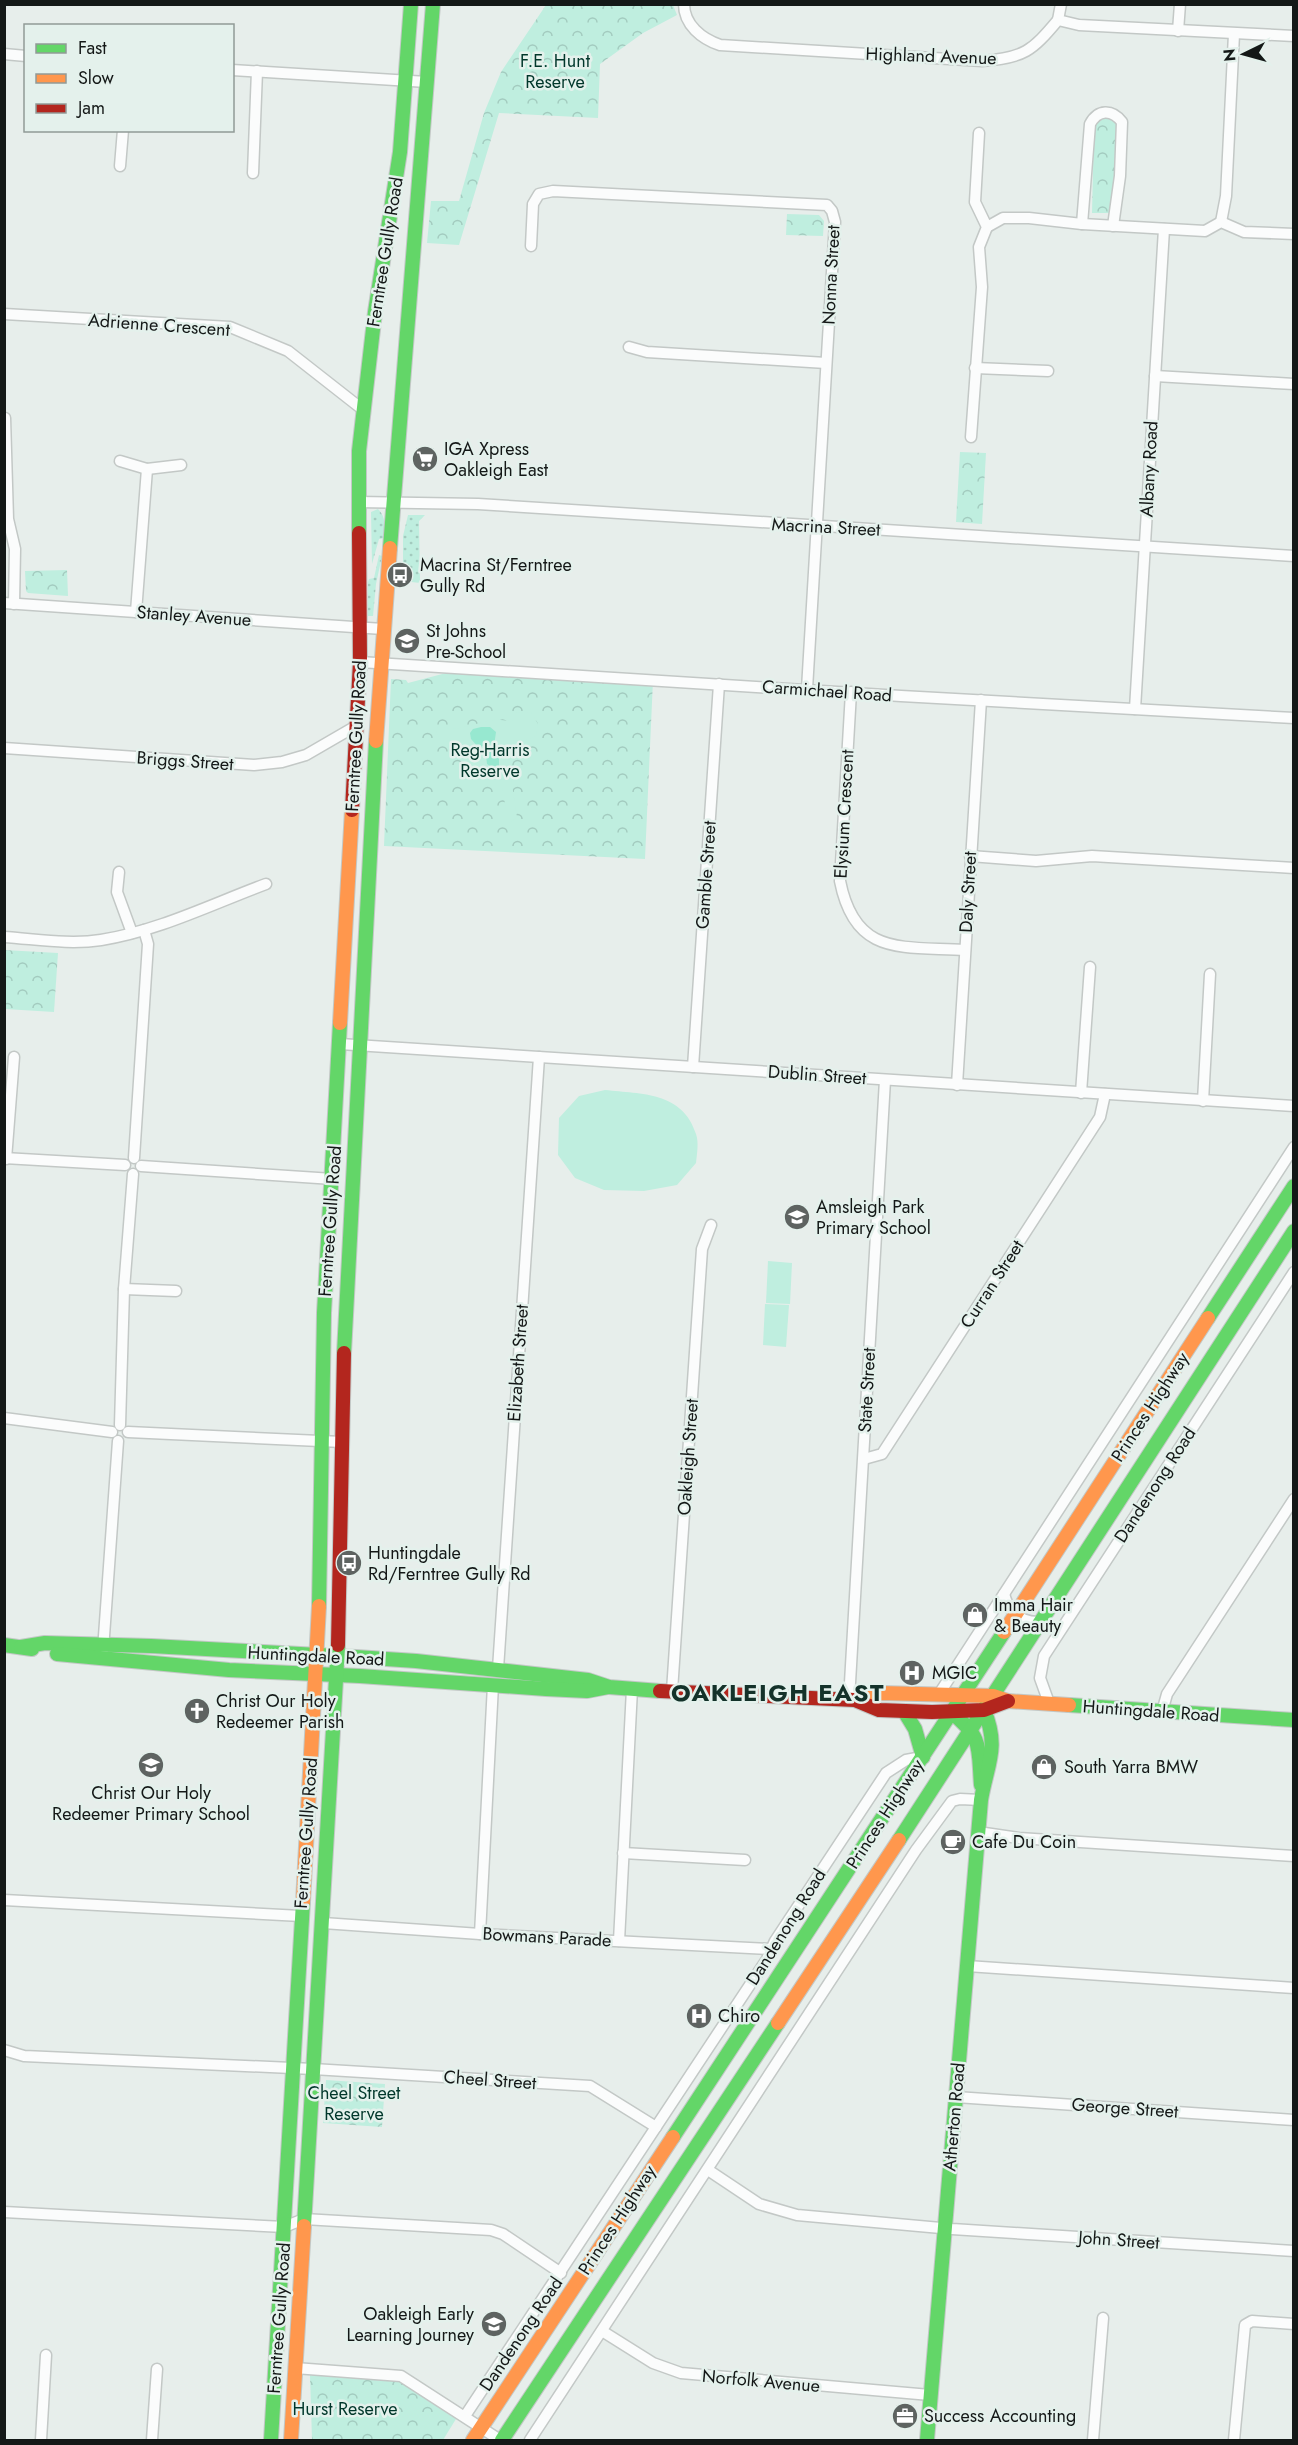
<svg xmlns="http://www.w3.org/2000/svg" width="1298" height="2445" font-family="Jost,sans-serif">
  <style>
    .grass { fill: url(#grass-dots) }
    .park { fill: url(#park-crowns) }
    .garden { fill: #bfeedf }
    .water { fill: #97e8d0 }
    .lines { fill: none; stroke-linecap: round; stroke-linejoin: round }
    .street-casing { stroke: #c3c8c6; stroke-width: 13 }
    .fast-casing { stroke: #c3c8c6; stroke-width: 16 }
    .slow-casing { stroke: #c3c8c6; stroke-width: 16 }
    .jam-casing { stroke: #c3c8c6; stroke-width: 16 }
    .street { stroke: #fbfcfc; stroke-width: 10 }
    .fast { stroke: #63d668; stroke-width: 14 }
    .slow { stroke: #ff974d; stroke-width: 14 }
    .jam { stroke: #b3261e; stroke-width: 14 }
    .labels { text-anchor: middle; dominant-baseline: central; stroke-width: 5; stroke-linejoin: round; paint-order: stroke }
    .street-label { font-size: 18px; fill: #141817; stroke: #e4f1ec }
    .park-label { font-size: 18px; fill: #01372b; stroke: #e4f1ec }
    .poi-label { font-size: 18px; fill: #141817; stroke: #e4f1ec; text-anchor: start }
    .district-label { font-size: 24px; font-weight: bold; letter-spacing: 1.5px; fill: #14322a; stroke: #e4f1ec }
  </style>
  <defs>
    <pattern id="grass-dots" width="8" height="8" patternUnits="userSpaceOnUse" patternTransform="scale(1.5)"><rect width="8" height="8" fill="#bfeedf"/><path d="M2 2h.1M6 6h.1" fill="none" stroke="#a3cbbf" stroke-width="1.8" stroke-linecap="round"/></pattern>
    <pattern id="park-crowns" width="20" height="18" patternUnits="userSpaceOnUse" patternTransform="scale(1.5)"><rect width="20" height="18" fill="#bfeedf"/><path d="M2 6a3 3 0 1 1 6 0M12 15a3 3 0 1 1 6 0" fill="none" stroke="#a3cbbf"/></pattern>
  </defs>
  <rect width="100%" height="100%" fill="#e7eeeb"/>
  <g class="grass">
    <path d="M 378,509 C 386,517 385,527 385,538 L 379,539 L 372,564 L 371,512 Z"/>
    <polygon points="408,515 425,515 419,521 420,583 403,581 403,536"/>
    <polygon points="379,555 382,556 376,584 373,616 368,616 368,582 369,579 374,578"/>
  </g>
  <g class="park">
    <polygon points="546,5 673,5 677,15 643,33 600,64 598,118 499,113 459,245 427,243 431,201 459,201 484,113 501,72"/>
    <polygon points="1104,115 1112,118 1117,125 1114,189 1110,213 1092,213 1094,130 1097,120"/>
    <polygon points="787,214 819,215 824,221 823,236 786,235"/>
    <polygon points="960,452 986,453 982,524 956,522"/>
    <polygon points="67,570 68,596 28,593 26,591 25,571"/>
    <polygon points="465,668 653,680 645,859 384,846 391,679 406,680 408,683"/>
    <polygon points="4,950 58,953 54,1012 5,1009"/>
    <polygon points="326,2080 385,2084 382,2127 323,2123"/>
    <polygon points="310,2375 400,2381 456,2419 443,2440 312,2440"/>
  </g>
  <g class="garden">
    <path d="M 531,712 L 538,724 L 536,736 L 530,739 L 518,740 L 510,772 L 517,817 L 510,823 L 506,820 L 507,815 L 501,781 C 477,764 471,746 440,740 L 436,732 L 438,726 C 457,734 475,722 493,720 C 500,719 506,721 512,721 L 515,713 Z"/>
    <path d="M 605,1090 C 642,1094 683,1092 696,1134 C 699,1142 697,1154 696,1163 L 677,1185 L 644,1191 L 604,1190 L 575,1178 L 558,1155 L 559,1118 L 579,1096 Z"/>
    <polygon points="768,1261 792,1263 790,1304 766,1303"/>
    <polygon points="765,1304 789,1305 786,1347 763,1345"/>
  </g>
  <path class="water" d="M 481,727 L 490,727 L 496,732 C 495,740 492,751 499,759 L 499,767 L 496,770 L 487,764 L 486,755 L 492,746 L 490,742 L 479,748 L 471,739 L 470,733 L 473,729 Z"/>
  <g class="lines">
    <g class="street-casing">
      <g id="street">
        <path d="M 684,4 C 684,25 702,39 720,45 L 982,61 C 1024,58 1032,51 1058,20 L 1079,25 L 1294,36"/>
        <polyline points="1058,20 1061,4"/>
        <polyline points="1178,31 1180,4"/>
        <polyline points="4,54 26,56"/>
        <polyline points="232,70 427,82"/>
        <polyline points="120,166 123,130"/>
        <polyline points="253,173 257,71"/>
        <polyline points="1221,222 1226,196 1234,34"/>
        <path d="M 1082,224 L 1090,124 C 1098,109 1112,109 1122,122 L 1120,176 L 1113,226"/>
        <polyline points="987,227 1003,218 1029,218 1082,224 1205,231 1221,222 1244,232 1294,234"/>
        <polyline points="531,246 533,204 539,194 553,191 827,205 832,211 835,222 807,689"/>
        <polyline points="4,314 230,327 288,351 362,409"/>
        <polyline points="629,347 647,352 826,363"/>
        <polyline points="975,368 1048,371"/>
        <polyline points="1155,376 1294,384"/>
        <polyline points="5,418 8,519 15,549 14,604"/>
        <polyline points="971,437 982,287 979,247 987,227 975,202 979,133"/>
        <polyline points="120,461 147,469 181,465"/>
        <polyline points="358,502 478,504 1294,556"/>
        <polyline points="4,603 383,629"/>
        <polyline points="136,612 147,469"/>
        <polyline points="360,662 901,696 1294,718"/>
        <path d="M 851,692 L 840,881 C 855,957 902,946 965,950"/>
        <polyline points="1135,709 1164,229"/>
        <polyline points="4,748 254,765 282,762 306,755 356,726"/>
        <polyline points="970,856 1036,861 1092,856 1294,868"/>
        <polyline points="119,872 117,892 132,933"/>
        <path d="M 4,937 C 36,939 69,945 101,940 C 158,931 212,904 266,884"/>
        <polyline points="340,1044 1294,1106"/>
        <polyline points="693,1067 719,684"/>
        <polyline points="957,1085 981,700"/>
        <polyline points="1081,1093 1090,967"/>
        <polyline points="1203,1101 1210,974"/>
        <polyline points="4,1158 125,1165"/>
        <polyline points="134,1158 148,944 144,930"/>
        <polyline points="6,1159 14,1057"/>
        <polyline points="141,1166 333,1179"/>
        <polyline points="124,1289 176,1291"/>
        <polyline points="4,1418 112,1432"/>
        <polyline points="120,1425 124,1289 133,1174"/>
        <polyline points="128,1432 342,1442"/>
        <polyline points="864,1459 882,1454 1100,1117 1105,1094"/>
        <path d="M 1004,1594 C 1009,1613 1021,1623 1041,1622"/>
        <polyline points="103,1650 118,1441"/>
        <polyline points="498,1669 539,1057"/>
        <polyline points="672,1691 702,1249 711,1225"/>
        <polyline points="939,1694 1294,1147"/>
        <polyline points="849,1700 885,1080"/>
        <polyline points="1049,1703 1040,1678 1044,1656 1294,1272"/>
        <polyline points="1162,1712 1167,1694 1294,1499"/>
        <polyline points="978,1832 1019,1838 1294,1856"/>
        <polyline points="623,1853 745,1860"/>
        <polyline points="4,1900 301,1916"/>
        <polyline points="323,1923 480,1934 771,1949"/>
        <polyline points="480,1934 493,1685"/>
        <polyline points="619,1941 632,1689"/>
        <polyline points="967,1966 1294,1988"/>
        <polyline points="4,2050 24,2056 313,2069 590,2086 656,2127"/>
        <polyline points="956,2097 1294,2120"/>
        <polyline points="708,2170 759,2204 797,2215 952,2229 1294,2251"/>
        <polyline points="4,2212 284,2227 304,2219 491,2230 503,2234 561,2273"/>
        <polyline points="602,2331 653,2363 681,2373 930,2395"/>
        <polyline points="295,2368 401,2376 500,2440"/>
        <polyline points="465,2416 767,1959 775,1941 886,1773 906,1760 922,1757"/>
        <polyline points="41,2440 46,2355"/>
        <polyline points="152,2440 157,2369"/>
        <polyline points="530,2440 916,1850 952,1801 960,1799 981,1800"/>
        <polyline points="1093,2440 1103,2318"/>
        <polyline points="1234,2440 1245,2325 1252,2321 1294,2324"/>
      </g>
    </g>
    <g class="fast-casing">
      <g id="fast">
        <polyline points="359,533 359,451 375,312 400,152 411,4"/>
        <polyline points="390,548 433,4"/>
        <polyline points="1208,1318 1294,1186"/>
        <polyline points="344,1353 376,741"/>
        <polyline points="319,1606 324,1313 340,1023"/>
        <polyline points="4,1645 32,1649"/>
        <polyline points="21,1647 45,1643 151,1646 356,1657 416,1661 588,1680 609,1687 660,1691"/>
        <polyline points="57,1654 229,1670 360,1676 546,1689 587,1691 608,1687"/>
        <polyline points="1069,1705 1294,1720"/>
        <polyline points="904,1711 915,1729 923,1757"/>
        <path d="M 951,1712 C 983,1738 978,1746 981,1785"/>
        <polyline points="899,1840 1294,1231"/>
        <polyline points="673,2137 1004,1632"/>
        <polyline points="304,2226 338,1645"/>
        <polyline points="271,2440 303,1902"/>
        <polyline points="502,2440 778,2023"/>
        <path d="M 927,2440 L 981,1800 C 987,1764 1000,1748 984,1710"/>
      </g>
    </g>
    <g class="slow-casing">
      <g id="slow">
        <polyline points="376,741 390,548"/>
        <polyline points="340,1023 352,810"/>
        <polyline points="1004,1632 1208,1318"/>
        <polyline points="855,1700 880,1693 993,1696 1008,1701 1069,1705"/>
        <polyline points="303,1902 319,1606"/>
        <polyline points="778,2023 899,1840"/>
        <polyline points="291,2440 304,2226"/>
        <polyline points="473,2440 673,2137"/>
      </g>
    </g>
    <g class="jam-casing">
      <g id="jam">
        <polyline points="352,810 360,662 359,533"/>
        <polyline points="338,1645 344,1353"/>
        <polyline points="660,1691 855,1700 879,1710 932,1712 984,1710 1008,1701"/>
      </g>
    </g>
    <use href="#street" class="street"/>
    <use href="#fast" class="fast"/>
    <use href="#slow" class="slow"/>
    <use href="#jam" class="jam"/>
  </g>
  <defs>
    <g id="supermarket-disc" transform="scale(1.35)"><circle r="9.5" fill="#5e6361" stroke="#e4f1ec"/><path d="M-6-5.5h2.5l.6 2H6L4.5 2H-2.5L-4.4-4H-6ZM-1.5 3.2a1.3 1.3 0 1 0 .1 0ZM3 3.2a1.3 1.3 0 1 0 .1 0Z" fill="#fff"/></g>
    <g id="bus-disc" transform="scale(1.35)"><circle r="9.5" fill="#5e6361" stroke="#e4f1ec"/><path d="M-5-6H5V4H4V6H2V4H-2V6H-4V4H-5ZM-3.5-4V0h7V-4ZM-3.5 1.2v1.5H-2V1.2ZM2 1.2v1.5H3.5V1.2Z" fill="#fff"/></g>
    <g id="school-disc" transform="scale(1.35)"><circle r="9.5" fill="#5e6361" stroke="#e4f1ec"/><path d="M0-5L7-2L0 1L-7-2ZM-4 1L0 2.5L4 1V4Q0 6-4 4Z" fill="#fff"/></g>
    <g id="shop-disc" transform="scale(1.35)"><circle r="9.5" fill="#5e6361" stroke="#e4f1ec"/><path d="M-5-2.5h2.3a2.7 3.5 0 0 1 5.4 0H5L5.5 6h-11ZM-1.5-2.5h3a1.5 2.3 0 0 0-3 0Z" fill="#fff"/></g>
    <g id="hospital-disc" transform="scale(1.35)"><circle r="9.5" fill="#5e6361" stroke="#e4f1ec"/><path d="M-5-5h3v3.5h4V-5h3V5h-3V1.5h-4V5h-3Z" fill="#fff"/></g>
    <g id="church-disc" transform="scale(1.35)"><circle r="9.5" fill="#5e6361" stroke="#e4f1ec"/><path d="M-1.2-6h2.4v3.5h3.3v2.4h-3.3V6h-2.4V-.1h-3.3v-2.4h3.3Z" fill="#fff"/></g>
    <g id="cafe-disc" transform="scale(1.35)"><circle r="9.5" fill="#5e6361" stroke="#e4f1ec"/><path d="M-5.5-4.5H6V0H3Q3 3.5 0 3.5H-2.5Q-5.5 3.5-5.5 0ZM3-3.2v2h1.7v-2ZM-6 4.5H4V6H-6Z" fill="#fff"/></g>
    <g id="office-disc" transform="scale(1.35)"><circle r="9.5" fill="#5e6361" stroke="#e4f1ec"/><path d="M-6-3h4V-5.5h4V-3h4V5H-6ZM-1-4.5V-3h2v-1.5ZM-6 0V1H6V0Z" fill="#fff"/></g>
  </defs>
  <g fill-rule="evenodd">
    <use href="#supermarket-disc" x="425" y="459"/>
    <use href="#bus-disc" x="400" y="575"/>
    <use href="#school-disc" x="407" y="641"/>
    <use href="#school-disc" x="797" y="1217"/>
    <use href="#bus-disc" x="349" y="1563"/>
    <use href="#shop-disc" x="975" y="1615"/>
    <use href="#hospital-disc" x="912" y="1673"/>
    <use href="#church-disc" x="197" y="1711"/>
    <use href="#school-disc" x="151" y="1765"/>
    <use href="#shop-disc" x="1044" y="1767"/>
    <use href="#cafe-disc" x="953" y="1842"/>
    <use href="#hospital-disc" x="699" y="2016"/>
    <use href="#school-disc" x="494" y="2324"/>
    <use href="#office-disc" x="905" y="2416"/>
  </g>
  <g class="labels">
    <g class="street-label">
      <text transform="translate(931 56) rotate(2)">Highland Avenue</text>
      <text transform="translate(385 252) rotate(-81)">Ferntree Gully Road</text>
      <text transform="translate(831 275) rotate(-87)">Nonna Street</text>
      <text transform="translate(159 325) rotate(4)">Adrienne Crescent</text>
      <text transform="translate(1149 469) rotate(-87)">Albany Road</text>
      <text transform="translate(826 527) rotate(3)">Macrina Street</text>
      <text transform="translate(194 616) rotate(4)">Stanley Avenue</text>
      <text transform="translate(827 691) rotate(4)">Carmichael Road</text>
      <text transform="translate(356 736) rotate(-87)">Ferntree Gully Road</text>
      <text transform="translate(185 761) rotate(4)">Briggs Street</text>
      <text transform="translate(844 814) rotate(-87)">Elysium Crescent</text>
      <text transform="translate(706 875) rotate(-86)">Gamble Street</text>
      <text transform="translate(968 892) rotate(-87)">Daly Street</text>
      <text transform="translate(817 1075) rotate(4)">Dublin Street</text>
      <text transform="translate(330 1221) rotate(-86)">Ferntree Gully Road</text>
      <text transform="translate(992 1284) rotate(-57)">Curran Street</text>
      <text transform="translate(518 1363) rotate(-86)">Elizabeth Street</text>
      <text transform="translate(867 1390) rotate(-87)">State Street</text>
      <text transform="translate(1150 1407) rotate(-57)">Princes Highway</text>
      <text transform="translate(688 1457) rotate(-86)">Oakleigh Street</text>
      <text transform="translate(1155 1485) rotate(-57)">Dandenong Road</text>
      <text transform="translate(316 1656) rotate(3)">Huntingdale Road</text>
      <text transform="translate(1151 1711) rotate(4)">Huntingdale Road</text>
      <text transform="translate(885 1814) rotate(-57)">Princes Highway</text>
      <text transform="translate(306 1833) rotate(-86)">Ferntree Gully Road</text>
      <text transform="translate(786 1927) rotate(-58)">Dandenong Road</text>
      <text transform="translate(547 1937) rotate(3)">Bowmans Parade</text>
      <text transform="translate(490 2080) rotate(4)">Cheel Street</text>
      <text transform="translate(1125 2108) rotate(4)">George Street</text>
      <text transform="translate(954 2117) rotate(-85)">Atherton Road</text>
      <text transform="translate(617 2220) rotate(-57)">Princes Highway</text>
      <text transform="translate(1119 2240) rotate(4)">John Street</text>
      <text transform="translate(279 2318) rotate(-86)">Ferntree Gully Road</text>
      <text transform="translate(521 2334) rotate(-56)">Dandenong Road</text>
      <text transform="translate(761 2381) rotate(5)">Norfolk Avenue</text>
    </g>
    <g class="park-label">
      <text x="555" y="61">F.E. Hunt<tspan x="555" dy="21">Reserve</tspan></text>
      <text x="490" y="750">Reg-Harris<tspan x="490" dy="21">Reserve</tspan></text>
      <text x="354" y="2093">Cheel Street<tspan x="354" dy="21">Reserve</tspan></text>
      <text x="345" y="2409">Hurst Reserve</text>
    </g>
    <g class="poi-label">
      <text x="444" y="449">IGA Xpress<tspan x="444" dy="21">Oakleigh East</tspan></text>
      <text x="420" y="565">Macrina St/Ferntree<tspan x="420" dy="21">Gully Rd</tspan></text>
      <text x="426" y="631">St Johns<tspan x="426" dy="21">Pre-School</tspan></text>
      <text x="816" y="1207">Amsleigh Park<tspan x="816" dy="21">Primary School</tspan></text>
      <text x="368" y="1553">Huntingdale<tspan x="368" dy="21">Rd/Ferntree Gully Rd</tspan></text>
      <text x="994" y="1605">Imma Hair<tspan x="994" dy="21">&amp; Beauty</tspan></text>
      <text x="932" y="1673">MGIC</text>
      <text x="216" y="1701">Christ Our Holy<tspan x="216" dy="21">Redeemer Parish</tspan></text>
      <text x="1064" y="1767">South Yarra BMW</text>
      <text x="151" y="1793" text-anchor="middle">Christ Our Holy<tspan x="151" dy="21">Redeemer Primary School</tspan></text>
      <text x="972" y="1842">Cafe Du Coin</text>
      <text x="718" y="2016">Chiro</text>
      <text x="474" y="2314" text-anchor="end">Oakleigh Early<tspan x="474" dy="21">Learning Journey</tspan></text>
      <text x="924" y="2416">Success Accounting</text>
    </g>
    <g class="district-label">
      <text x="778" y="1692">OAKLEIGH EAST</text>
    </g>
  </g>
  <rect width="1298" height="2445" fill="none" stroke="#141817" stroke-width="12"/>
  <rect x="24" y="24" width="210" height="108" fill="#e4f1ec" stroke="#919a97" stroke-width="1.5"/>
  <rect x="36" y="44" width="30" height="9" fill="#63d668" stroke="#919a97" stroke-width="1.5"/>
  <text x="78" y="54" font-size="18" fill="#141817">Fast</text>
  <rect x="36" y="74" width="30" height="9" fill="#ff974d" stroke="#919a97" stroke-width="1.5"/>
  <text x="78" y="84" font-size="18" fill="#141817">Slow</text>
  <rect x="36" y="104" width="30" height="9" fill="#b3261e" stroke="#919a97" stroke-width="1.5"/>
  <text x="78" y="114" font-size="18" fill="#141817">Jam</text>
  <g transform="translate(1244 54) rotate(265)" stroke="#e4f1ec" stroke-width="4.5" paint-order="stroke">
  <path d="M0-4.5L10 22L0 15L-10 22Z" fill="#141817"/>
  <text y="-9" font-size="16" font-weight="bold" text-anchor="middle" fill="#141817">N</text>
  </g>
</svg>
